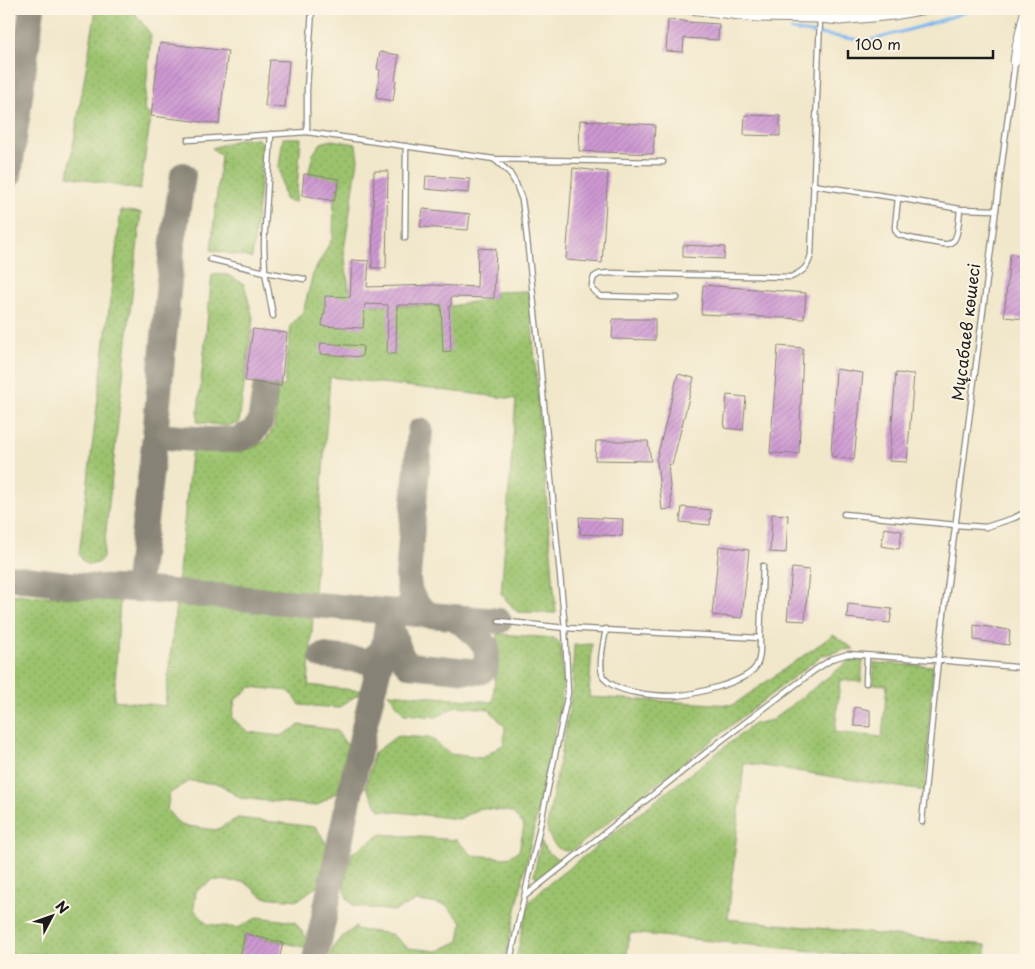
<svg xmlns="http://www.w3.org/2000/svg" width="1035" height="969" font-family="'Playpen Sans',sans-serif">
  <style>
    .grass { fill: url(#grass-dots); stroke: #5c6f44 }
    .lines { fill: none; stroke-linecap: round; stroke-linejoin: round }
    .stream { stroke: #7cb6ed; stroke-width: 3 }
    .taxiway { stroke: #868274; stroke-width: 26 }
    .building { fill: url(#building-hatch) }
    .service-casing { stroke: #868274; stroke-width: 7 }
    .minor-casing { stroke: #868274; stroke-width: 11 }
    .service { stroke: #fff; stroke-width: 4.5 }
    .minor { stroke: #fff; stroke-width: 9 }
    .labels { text-anchor: middle; dominant-baseline: central; stroke-width: 4; stroke-linejoin: round; paint-order: stroke }
    .street-label { font-size: 16px; fill: #1c1c1c; stroke: #fcf5e5 }
  </style>
  <defs>
    <pattern id="grass-dots" width="8" height="8" patternUnits="userSpaceOnUse" patternTransform="scale(1.25)"><rect width="8" height="8" fill="#9bc26d"/><path d="M2 2h.1M6 6h.1" fill="none" stroke="#85a65e" stroke-width="1.8" stroke-linecap="round"/></pattern>
    <pattern id="building-hatch" width="6" height="6" patternUnits="userSpaceOnUse" patternTransform="scale(1.25)"><rect width="6" height="6" fill="#cd98d2"/><path d="M-1 1l2-2M0 6l6-6M5 7l2-2" fill="none" stroke="#af82b4"/></pattern>
  </defs>
  <rect width="100%" height="100%" fill="#fcf5e5"/>
  <filter id="ink" filterUnits="userSpaceOnUse"><feTurbulence type="fractalNoise" baseFrequency=".02" numOctaves="2"/><feDisplacementMap in="SourceGraphic" scale="10" xChannelSelector="R" yChannelSelector="G"/><feConvolveMatrix kernelMatrix="1 2 1 2 8 2 1 2 1" color-interpolation-filters="sRGB"/></filter>
  <filter id="wash" filterUnits="userSpaceOnUse"><feTurbulence type="fractalNoise" baseFrequency=".0096" numOctaves="4" result="noise"/><feDisplacementMap in="SourceGraphic" scale="20" xChannelSelector="R" yChannelSelector="G"/><feGaussianBlur stdDeviation="1.12" result="paint"/><feColorMatrix in="noise" values="0 0 0 0 0 0 0 0 0 0 0 0 0 0 0 0 0 1.4 0 .05"/><feComposite in="paint" operator="in"/></filter>
  <g filter="url(#wash)">
    <rect width="100%" height="100%" fill="#f1e7cb"/>
    <g class="grass">
      <polygon points="96,9 132,9 151,35 144,110 151,116 140,190 68,176"/>
      <polygon points="283,138 301,138 296,202 285,200 279,166"/>
      <polygon points="240,139 258,139 262,143 260,188 252,258 211,250 221,156 212,148"/>
      <polygon points="332,140 356,144 358,160 344,250 349,289 367,291 373,305 451,306 494,298 495,292 529,291 556,613 517,612 501,594 516,399 330,377 314,592 178,581 191,454 198,450 236,452 253,448 265,441 274,428 278,386 284,386 291,325 303,312 313,274 333,237 334,201 340,180 308,175 313,154 321,143"/>
      <polygon points="121,210 141,213 103,558 97,563 89,565 83,561 79,554"/>
      <polygon points="212,274 228,275 244,284 253,318 239,423 226,426 197,422"/>
      <polygon points="9,594 120,601 114,700 165,706 176,604 313,616 308,685 363,691 338,708 300,705 289,691 251,687 235,700 232,718 248,732 281,736 300,725 336,730 350,749 343,788 316,806 240,798 220,784 190,781 170,793 167,810 180,825 216,830 238,818 316,827 329,848 322,882 298,900 263,897 245,882 213,880 196,891 194,909 207,924 238,928 258,917 295,922 308,940 308,948 245,934 239,960 48,960 45,955 27,953 20,960 9,960"/>
      <path d="M 498,634 L 554,638 L 560,643 L 563,682 L 560,709 L 505,960 L 330,960 C 331,956 331,952 333,948 C 338,939 348,932 357,926 L 353,929 L 391,934 L 408,948 L 438,951 L 459,941 L 462,922 L 446,905 L 417,901 L 394,911 L 354,906 L 347,899 L 344,886 L 352,853 L 382,834 L 457,840 L 472,855 L 506,858 L 519,851 L 524,826 L 512,812 L 480,808 L 459,819 L 380,810 L 366,787 L 374,753 L 397,736 L 431,738 L 450,754 L 482,758 L 504,744 L 505,727 L 489,709 L 456,706 L 437,717 L 404,714 L 388,693 L 493,702 Z"/>
      <path d="M 833,635 L 854,649 L 843,650 L 821,656 L 738,720 L 573,850 C 558,855 548,839 547,826 L 569,711 L 572,688 L 574,645 L 592,644 L 589,697 L 733,705 Z"/>
      <polygon points="849,661 863,661 861,682 840,680 835,732 882,737 887,685 873,684 874,663 933,666 925,791 744,763 728,919 986,945 986,960 904,960 630,933 626,960 516,960 526,912 530,901 542,889 754,724 772,720"/>
      <path d="M 541,841 C 546,851 552,858 563,860 L 539,879 L 534,875 Z"/>
    </g>
    <g class="lines">
      <polyline class="stream" points="791,30 868,41 923,26 976,9"/>
      <g class="taxiway">
        <polyline points="9,175 32,9"/>
        <path d="M 420,431 L 408,576 C 408,595 415,605 430,615"/>
        <polyline points="155,436 208,440 236,440 252,433 260,423 265,389"/>
        <polyline points="9,577 92,587 137,589 384,611"/>
        <polyline points="137,589 155,436 172,248 183,175"/>
        <polyline points="388,620 402,657 408,665 480,672 486,667 487,648 485,645 470,629 454,617"/>
        <polyline points="322,656 370,661 383,650"/>
        <polyline points="315,960 365,723 383,650 388,620 384,611 499,621"/>
      </g>
    </g>
    <g id="blocks">
      <g class="building">
        <polygon points="668,20 685,21 685,22 719,24 718,40 684,38 683,52 666,51"/>
        <polygon points="160,43 228,51 219,124 151,116"/>
        <polygon points="380,52 399,55 395,80 396,80 393,101 376,98 380,70 377,69"/>
        <polygon points="270,60 289,61 285,108 265,106"/>
        <polygon points="745,115 780,116 780,136 744,135"/>
        <polygon points="580,120 655,125 653,154 579,151"/>
        <polygon points="573,168 608,172 602,263 566,260"/>
        <polygon points="374,171 388,171 386,268 372,268"/>
        <polygon points="304,174 340,179 334,201 302,195"/>
        <polygon points="426,176 470,179 469,193 425,189"/>
        <polygon points="423,209 470,214 468,230 420,227"/>
        <polygon points="683,245 725,247 724,259 683,257"/>
        <polygon points="478,248 496,249 494,298 451,297 451,306 449,306 451,351 443,352 441,305 397,305 396,354 387,354 388,305 365,304 363,328 322,326 323,315 325,315 325,296 350,297 352,260 369,261 367,287 434,285 477,287"/>
        <polygon points="1010,254 1026,255 1026,308 1025,319 1004,317"/>
        <polygon points="703,285 806,293 804,319 701,314"/>
        <polygon points="613,319 655,319 655,340 612,339"/>
        <polygon points="253,329 287,333 281,386 245,381"/>
        <polygon points="321,343 363,346 362,357 320,354"/>
        <polygon points="778,346 803,348 799,454 770,453"/>
        <polygon points="836,369 863,373 854,460 831,456"/>
        <polygon points="896,373 914,374 907,462 889,461"/>
        <polygon points="678,374 694,378 672,465 668,464 672,509 662,510 657,461 656,461"/>
        <polygon points="727,395 746,397 743,430 724,428"/>
        <polygon points="596,441 648,441 651,461 595,460"/>
        <polygon points="682,507 711,510 710,525 680,522"/>
        <polygon points="772,514 788,515 786,553 770,552"/>
        <polygon points="579,517 623,519 622,536 580,534"/>
        <polygon points="884,528 902,531 899,549 881,546"/>
        <polygon points="719,546 749,550 742,618 712,615"/>
        <polygon points="792,568 809,570 805,621 787,620"/>
        <polygon points="848,604 892,609 890,623 847,618"/>
        <polygon points="974,625 1010,630 1009,645 974,640"/>
        <polygon points="854,707 870,710 870,727 854,726"/>
        <polygon points="245,934 283,943 279,960 239,960"/>
      </g>
    </g>
  </g>
  <g filter="url(#ink)">
    <use href="#blocks" fill-opacity="0" stroke="#868274" stroke-width="1"/>
    <g class="lines">
      <g class="service-casing">
        <g id="service">
          <polyline points="312,9 307,89 307,132 494,159 663,162"/>
          <polyline points="1015,62 938,660 1026,668"/>
          <polyline points="271,134 264,244 265,272 273,316"/>
          <polyline points="188,140 307,132"/>
          <polyline points="494,159 509,172 516,184 522,200 525,221 538,341 565,628 568,693 536,845 510,960"/>
          <polyline points="813,185 898,198 960,209 996,210"/>
          <path d="M 898,198 L 895,227 C 895,229 896,232 898,234 C 901,237 943,245 948,244 C 949,244 953,241 954,240 C 959,234 959,217 960,209"/>
          <polyline points="405,238 406,146"/>
          <polyline points="210,259 265,272 304,279"/>
          <path d="M 677,298 L 601,296 C 591,291 590,288 594,277 L 599,274 L 608,273 L 791,277 C 804,271 807,268 811,255 L 820,18"/>
          <polyline points="844,514 956,525 986,527 1014,518 1026,512"/>
          <polyline points="499,621 565,628 760,638 763,566"/>
          <path d="M 606,629 C 604,641 597,668 604,678 C 616,693 654,696 673,696 C 692,695 744,683 755,668 C 761,660 760,648 760,638"/>
          <polyline points="866,683 867,656"/>
          <polyline points="525,896 722,740 815,670 832,659 848,654 938,660 922,822"/>
        </g>
      </g>
      <g class="minor-casing">
        <g id="minor">
          <polyline points="690,9 757,17 820,18 840,20 893,15 926,9"/>
          <polyline points="1015,62 1017,47 1026,9"/>
        </g>
      </g>
      <use href="#service" class="service"/>
      <use href="#minor" class="minor"/>
    </g>
  </g>
  <g class="labels">
    <g class="street-label">
      <text transform="translate(965 332) rotate(-83)">Мұсабаев көшесі</text>
    </g>
  </g>
  <rect width="1035" height="969" fill="none" stroke="#fcf5e5" stroke-width="30"/>
  <g transform="translate(52 916) rotate(49)" stroke="#fcf5e5" stroke-width="4" paint-order="stroke">
  <path d="M0-4L9 19L0 12L-9 19Z" fill="#1c1c1c"/>
  <text y="-8" font-size="14" font-weight="bold" text-anchor="middle" fill="#1c1c1c">N</text>
  </g>
  <path d="M848 50v8h145v-8" fill="none" stroke="#1c1c1c" stroke-width="2.5"/>
  <text x="855" y="50" font-size="15" fill="#1c1c1c" stroke="#fcf5e5" stroke-width="4" paint-order="stroke">100 m</text>
</svg>
